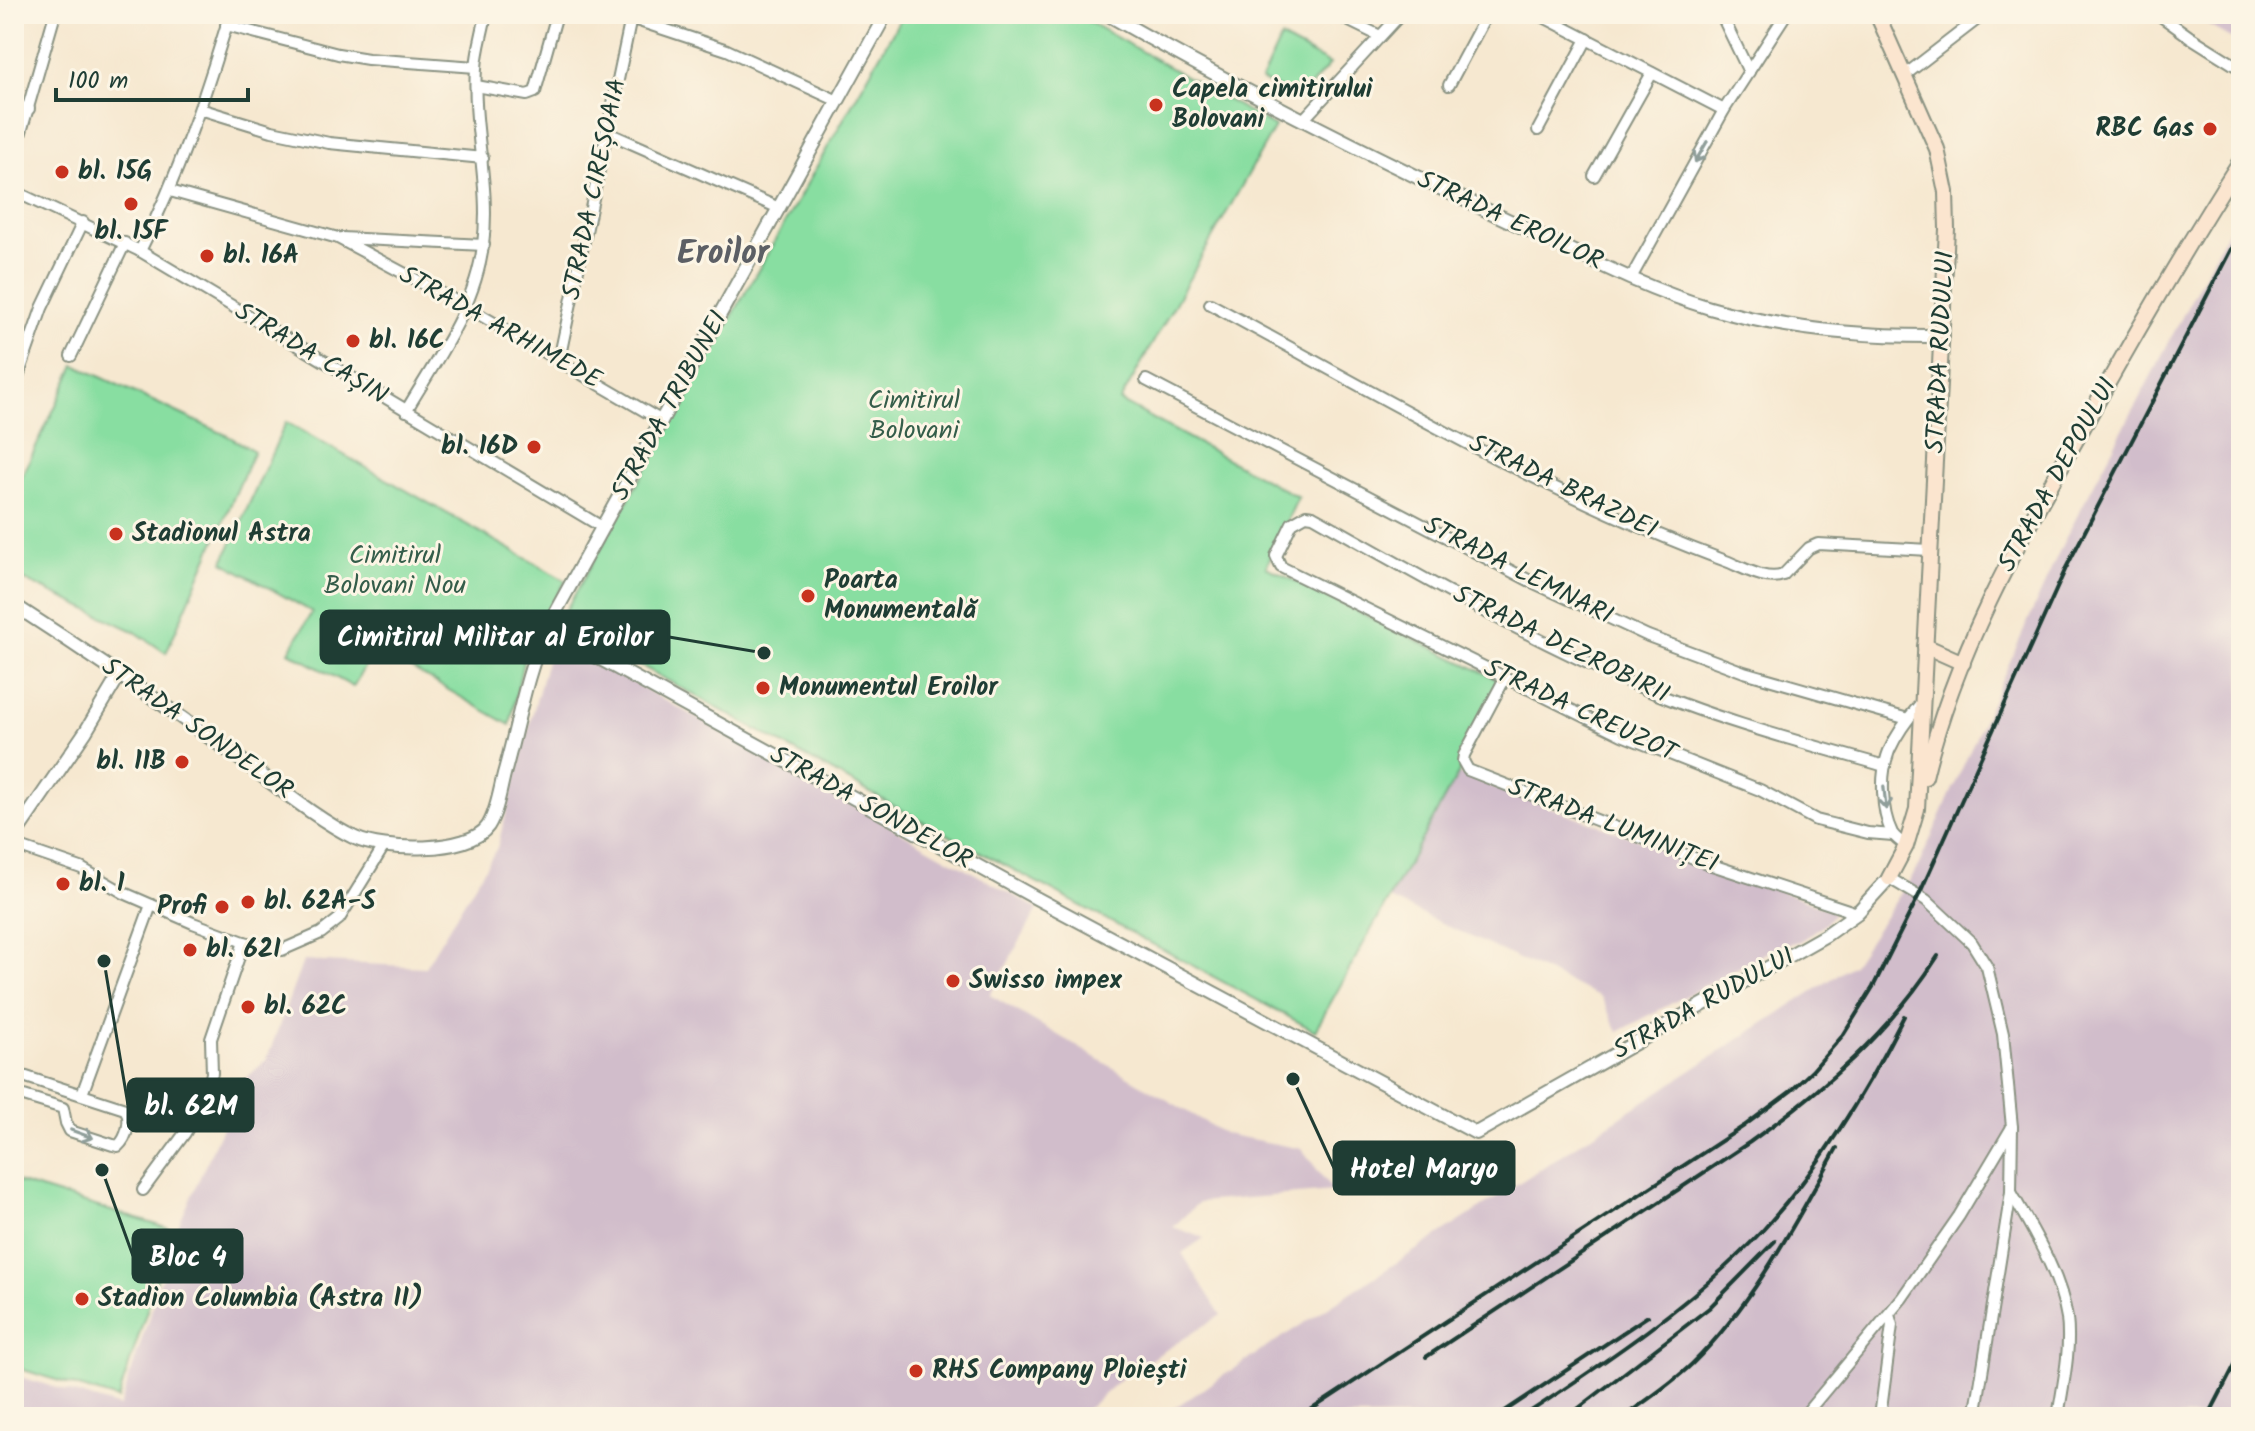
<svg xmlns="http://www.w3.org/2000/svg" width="2255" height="1431" font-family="Kalam,sans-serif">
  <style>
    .industrial { fill: #d1bdcb }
    .green { fill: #88dea1; stroke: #548e6a; stroke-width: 2 }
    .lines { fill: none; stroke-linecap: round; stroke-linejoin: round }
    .minor-casing { stroke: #8a9282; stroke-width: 14 }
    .tertiary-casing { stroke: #8a9282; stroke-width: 16 }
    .secondary-casing { stroke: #8a9282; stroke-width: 18 }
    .minor { stroke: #fff; stroke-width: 10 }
    .tertiary { stroke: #fff; stroke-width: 12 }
    .secondary { stroke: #fbe5cf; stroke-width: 14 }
    .rail { stroke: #1f3d34; stroke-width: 4 }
    .oneway { stroke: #8f9e9a }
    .poi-dot { fill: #c8321e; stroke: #fcf5e5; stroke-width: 3 }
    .labels { text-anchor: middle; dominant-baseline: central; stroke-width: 6; stroke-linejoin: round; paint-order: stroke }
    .poi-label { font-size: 26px; font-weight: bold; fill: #1f3d34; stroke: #fcf5e5; text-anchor: start }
    .street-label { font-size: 26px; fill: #1f3d34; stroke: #fcf5e5 }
    .park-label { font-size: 26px; fill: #345d4a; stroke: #fcf5e5 }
    .district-label { font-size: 34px; font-weight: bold; fill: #5c5f65; stroke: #fcf5e5 }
    .leader { fill: none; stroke: #1f3d34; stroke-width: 3 }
    .callout-dot { fill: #1f3d34; stroke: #fcf5e5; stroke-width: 3 }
    .callout { fill: #1f3d34; stroke: #1f3d34; stroke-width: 3 }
    .callout-label { font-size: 28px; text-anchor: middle; font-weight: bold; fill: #fff }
  </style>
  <rect width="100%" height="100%" fill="#fcf5e5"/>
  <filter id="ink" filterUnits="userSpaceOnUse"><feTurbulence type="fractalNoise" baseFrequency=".0125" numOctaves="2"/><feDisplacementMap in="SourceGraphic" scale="16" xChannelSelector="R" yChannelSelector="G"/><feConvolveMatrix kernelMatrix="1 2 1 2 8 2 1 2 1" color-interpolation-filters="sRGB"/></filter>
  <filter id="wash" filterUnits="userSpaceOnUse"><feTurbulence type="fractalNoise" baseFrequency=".006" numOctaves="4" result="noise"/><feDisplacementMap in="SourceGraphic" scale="32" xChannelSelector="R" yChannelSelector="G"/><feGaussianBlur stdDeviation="1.8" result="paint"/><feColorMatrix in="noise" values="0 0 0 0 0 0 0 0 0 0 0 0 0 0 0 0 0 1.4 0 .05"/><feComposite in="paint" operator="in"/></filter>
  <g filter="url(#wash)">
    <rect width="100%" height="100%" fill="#f6e8d0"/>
    <g class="industrial">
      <polygon points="2188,14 2241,14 2241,44"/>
      <polygon points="2241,205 2241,1417 1160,1417 1853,965 1917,869 2063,543"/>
      <polygon points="564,644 1038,909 990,995 1225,1134 1302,1149 1333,1191 1199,1202 1173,1227 1204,1238 1182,1253 1221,1315 1120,1379 1091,1406 1073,1417 14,1417 14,1375 120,1407 179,1224 243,1081 267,1059 303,961 425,967 497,848 550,649"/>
      <polygon points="1458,774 1805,900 1834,912 1827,922 1801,941 1779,946 1618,1032 1601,997 1387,898"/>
    </g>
    <g class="green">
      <polygon points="903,14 1075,14 1275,127 1120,401 1298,497 1266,567 1499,680 1458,774 1315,1031 896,807 566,624 563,615"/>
      <polygon points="1281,38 1330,64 1299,99 1261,80"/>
      <polygon points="75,365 226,435 254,451 166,653 134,631 14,575 14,493"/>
      <polygon points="286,422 566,581 534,632 525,652 510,725 375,648 353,687 289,652 312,612 223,562"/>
      <polygon points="14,1181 173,1230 118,1399 14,1367"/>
    </g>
  </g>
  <g filter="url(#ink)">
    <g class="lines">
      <g class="minor-casing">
        <g id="minor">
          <polyline points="618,14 727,50 838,101"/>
          <polyline points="1335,14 1380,36"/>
          <polyline points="1538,14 1724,110"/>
          <polyline points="1721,14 1749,72"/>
          <polyline points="2158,14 2190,37 2241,69"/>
          <polyline points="226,25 338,54 368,59 476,67"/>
          <polyline points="1905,75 1984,14"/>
          <polyline points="1449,85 1487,14"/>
          <polyline points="476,86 527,95 535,92 557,14"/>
          <polyline points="14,105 29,109"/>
          <polyline points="200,109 272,131 329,143 483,158"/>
          <polyline points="1303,120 1401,14"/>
          <polyline points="1538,130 1587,39"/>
          <polyline points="606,132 779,208"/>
          <polyline points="14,156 55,14"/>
          <polyline points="1594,176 1652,73"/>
          <polyline points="14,191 140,251 602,527"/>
          <polyline points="170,191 338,238 465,306 662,421"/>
          <polyline points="342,238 484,245"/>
          <path d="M 140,251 C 179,175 205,96 230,14"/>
          <polyline points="1631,278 1724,110 1786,14"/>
          <path d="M 1210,304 C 1376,393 1548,496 1726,561 C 1742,567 1766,582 1783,575 L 1809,548 L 1818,544 L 1930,550"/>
          <polyline points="71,356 125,243"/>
          <polyline points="559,360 631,18"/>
          <polyline points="1146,380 1534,583 1648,636 1744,672 1908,719"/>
          <polyline points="14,388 42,308 83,222"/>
          <path d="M 406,411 C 436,360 476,306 483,245 C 491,186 472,127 476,68 C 477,50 483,32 486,14"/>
          <polyline points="1505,678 1464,755 1463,761 1468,770 1709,864 1857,913"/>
          <path d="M 1885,766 C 1800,742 1712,719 1631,683 C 1522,635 1417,575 1313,516 L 1306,515 L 1292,523 L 1276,556 L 1281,567 L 1622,735 L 1760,790 L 1816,820 L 1868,833 L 1893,835"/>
          <polyline points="14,845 81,868 124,893 193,923 244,942 282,950 321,933 339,919 384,846"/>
          <path d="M 1906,846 C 1902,842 1895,838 1892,833 C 1881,811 1880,773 1889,751 C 1897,733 1909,717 1921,703"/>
          <polyline points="1889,878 1926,900 1972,943 1987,967 2003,1034 2012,1127 2011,1192 1975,1417"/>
          <path d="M 14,1073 L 125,1109 C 132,1119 127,1138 118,1146 L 113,1145 L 70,1131 L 66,1123 L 63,1108 L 14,1093"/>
          <polyline points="82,1094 151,905"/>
          <polyline points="143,1190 185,1133 207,1094 212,1073 211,1039 244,942"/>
          <path d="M 2011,1192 C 2033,1231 2060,1273 2067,1318 C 2071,1351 2063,1384 2058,1417"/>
          <polyline points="1803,1417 1902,1298 1959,1216 2012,1127"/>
          <polyline points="1880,1417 1892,1325 1889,1315"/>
        </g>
      </g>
      <g class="tertiary-casing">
        <g id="tertiary">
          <path d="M 1107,14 C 1240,90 1377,159 1516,224 C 1579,254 1642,288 1710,308 C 1785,330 1865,337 1943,336"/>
          <path d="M 14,605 C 87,652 159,701 230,752 C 267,778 315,819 355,838 C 382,851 469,854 488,826 C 497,812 500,790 504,774 C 518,725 525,676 546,629 L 886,14"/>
          <polyline points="546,629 1034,897 1476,1133 1826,935 1857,913 1889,878"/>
          <polyline points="14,836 86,731 120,674"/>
        </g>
      </g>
      <g class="secondary-casing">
        <g id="secondary">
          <polyline points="1877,14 1937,149 1946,192 1947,229 1917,809 1906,846 1889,878"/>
          <polyline points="1925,646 1963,663"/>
          <path d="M 1925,777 C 1954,654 2018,542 2080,433 C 2131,341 2184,249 2241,160"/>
        </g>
      </g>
      <use href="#minor" class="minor"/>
      <use href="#tertiary" class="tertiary"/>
      <use href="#secondary" class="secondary"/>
      <g class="rail">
        <path d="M 1426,1357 L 1750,1142 C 1823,1090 1890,1032 1938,956"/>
        <polyline points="1300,1417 1744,1126 1791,1091 1812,1071 1844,1034 1873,987 1919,895 2066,568 2241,230"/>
        <polyline points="1496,1417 1648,1316"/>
        <path d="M 1522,1417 C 1607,1361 1693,1304 1763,1230 C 1820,1168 1866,1091 1904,1016"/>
        <polyline points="1567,1417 1709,1308 1775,1241"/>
        <path d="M 1623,1417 C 1647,1400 1671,1384 1692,1364 C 1754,1303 1795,1223 1837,1148"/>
        <polyline points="2208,1417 2241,1353"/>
      </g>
    </g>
    <defs><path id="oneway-shaft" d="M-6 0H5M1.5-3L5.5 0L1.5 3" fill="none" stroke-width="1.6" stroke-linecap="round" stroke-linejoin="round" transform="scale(2)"/></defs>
    <g class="oneway">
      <use href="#oneway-shaft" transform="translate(1701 152) rotate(120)"/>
      <use href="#oneway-shaft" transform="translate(1885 798) rotate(84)"/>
      <use href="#oneway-shaft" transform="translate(82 1134) rotate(20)"/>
    </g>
  </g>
  <g class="poi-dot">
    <circle cx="1156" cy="105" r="8"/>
    <circle cx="2210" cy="129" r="8"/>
    <circle cx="62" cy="172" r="8"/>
    <circle cx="131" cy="204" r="8"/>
    <circle cx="207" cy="256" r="8"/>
    <circle cx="353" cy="341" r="8"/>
    <circle cx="534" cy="447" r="8"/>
    <circle cx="116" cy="534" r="8"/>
    <circle cx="808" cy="596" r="8"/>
    <circle cx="763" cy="688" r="8"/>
    <circle cx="182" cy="762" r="8"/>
    <circle cx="63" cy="884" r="8"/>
    <circle cx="248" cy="902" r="8"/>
    <circle cx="222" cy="907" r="8"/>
    <circle cx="190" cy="950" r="8"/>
    <circle cx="953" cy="981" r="8"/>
    <circle cx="248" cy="1007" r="8"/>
    <circle cx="82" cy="1299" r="8"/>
    <circle cx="916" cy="1371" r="8"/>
  </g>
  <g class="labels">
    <g class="poi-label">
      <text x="1172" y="90">Capela cimitirului<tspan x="1172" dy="30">Bolovani</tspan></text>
      <text x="2194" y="129" text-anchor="end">RBC Gas</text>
      <text x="78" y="172">bl. 15G</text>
      <text x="131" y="232" text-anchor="middle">bl. 15F</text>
      <text x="223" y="256">bl. 16A</text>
      <text x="369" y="341">bl. 16C</text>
      <text x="518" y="447" text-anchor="end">bl. 16D</text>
      <text x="132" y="534">Stadionul Astra</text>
      <text x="824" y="581">Poarta<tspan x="824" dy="30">Monumentală</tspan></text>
      <text x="779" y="688">Monumentul Eroilor</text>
      <text x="166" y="762" text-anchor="end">bl. 11B</text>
      <text x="79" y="884">bl. 1</text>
      <text x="264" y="902">bl. 62A-S</text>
      <text x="206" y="907" text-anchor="end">Profi</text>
      <text x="206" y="950">bl. 62I</text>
      <text x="969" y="981">Swisso impex</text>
      <text x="264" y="1007">bl. 62C</text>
      <text x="98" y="1299">Stadion Columbia (Astra II)</text>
      <text x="932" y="1371">RHS Company Ploiești</text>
    </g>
    <g class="street-label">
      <text transform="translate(595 189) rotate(-78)">STRADA CIREȘOAIA</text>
      <text transform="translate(1510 221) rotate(25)">STRADA EROILOR</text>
      <text transform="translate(500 328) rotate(29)">STRADA ARHIMEDE</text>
      <text transform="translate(1941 352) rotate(-87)">STRADA RUDULUI</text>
      <text transform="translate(311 354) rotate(31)">STRADA CAȘIN</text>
      <text transform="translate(670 406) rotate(-61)">STRADA TRIBUNEI</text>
      <text transform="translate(2058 475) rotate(-61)">STRADA DEPOULUI</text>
      <text transform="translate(1563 487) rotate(26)">STRADA BRAZDEI</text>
      <text transform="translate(1518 571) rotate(27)">STRADA LEMNARI</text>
      <text transform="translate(1561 645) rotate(26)">STRADA DEZROBIRII</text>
      <text transform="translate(1580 711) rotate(25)">STRADA CREUZOT</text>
      <text transform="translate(197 729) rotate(35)">STRADA SONDELOR</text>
      <text transform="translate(871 808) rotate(29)">STRADA SONDELOR</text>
      <text transform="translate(1613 826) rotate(21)">STRADA LUMINIȚEI</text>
      <text transform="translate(1704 1004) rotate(-29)">STRADA RUDULUI</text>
    </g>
    <g class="park-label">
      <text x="914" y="401">Cimitirul<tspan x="914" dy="30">Bolovani</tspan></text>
      <text x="395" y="556">Cimitirul<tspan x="395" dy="30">Bolovani Nou</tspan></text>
    </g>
    <g class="district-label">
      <text x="723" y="254">Eroilor</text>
    </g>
  </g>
  <path class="leader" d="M764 653L669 637M104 961L128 1105M1293 1079L1334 1168M102 1170L133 1256"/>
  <g class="callout-dot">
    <circle cx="764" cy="653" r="8"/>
    <circle cx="104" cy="961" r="8"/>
    <circle cx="1293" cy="1079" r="8"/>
    <circle cx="102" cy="1170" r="8"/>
  </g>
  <g class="callout">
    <rect x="321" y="611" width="348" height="52" rx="8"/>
    <rect x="128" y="1079" width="125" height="52" rx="8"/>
    <rect x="1334" y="1142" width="180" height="52" rx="8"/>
    <rect x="133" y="1230" width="109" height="52" rx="8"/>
  </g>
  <g class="callout-label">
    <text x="495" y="646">Cimitirul Militar al Eroilor</text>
    <text x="191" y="1115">bl. 62M</text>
    <text x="1424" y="1178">Hotel Maryo</text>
    <text x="188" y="1266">Bloc 4</text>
  </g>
  <rect width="2255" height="1431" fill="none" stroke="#fcf5e5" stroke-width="48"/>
  <path d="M56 88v12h192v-12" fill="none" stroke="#1f3d34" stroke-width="4"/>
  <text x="68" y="88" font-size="24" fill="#1f3d34" stroke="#fcf5e5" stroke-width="6" paint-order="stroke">100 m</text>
</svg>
